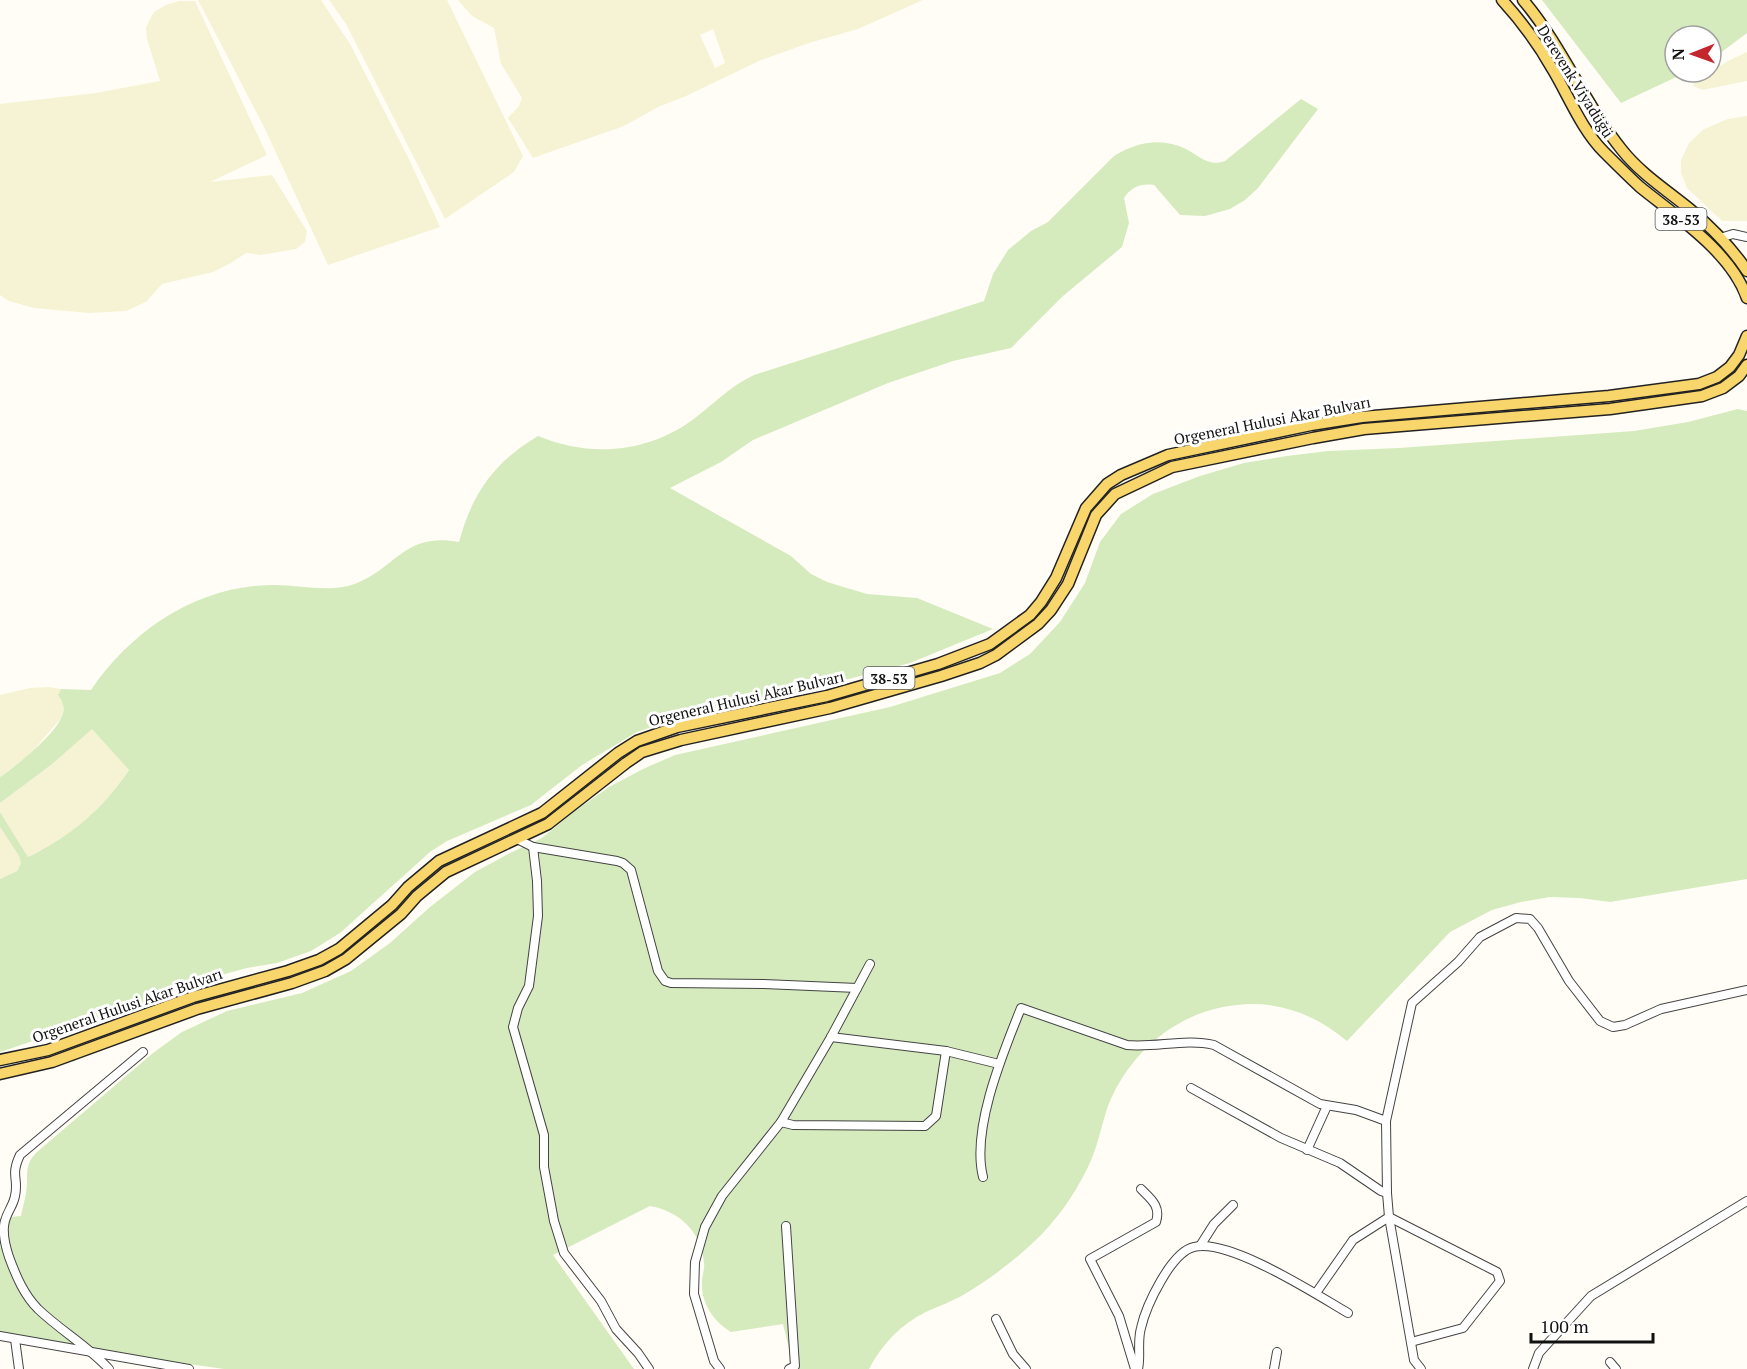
<svg xmlns="http://www.w3.org/2000/svg" width="1747" height="1369" font-family="'PT Serif',serif">
  <style>
    .farmland { fill: #f6f3d4; fill-rule: evenodd }
    .green { fill: #d5ebbd }
    .lines { fill: none; stroke-linecap: round; stroke-linejoin: round }
    .minor-casing { stroke: #444; stroke-width: 10 }
    .major-casing { stroke: #222; stroke-width: 13 }
    .minor { stroke: #fff; stroke-width: 8 }
    .major { stroke: #f9d66b; stroke-width: 10 }
    .labels { text-anchor: middle; dominant-baseline: central; stroke-width: 6; stroke-linejoin: round; paint-order: stroke }
    .shield { fill: #fff; stroke: #585858; stroke-width: 1.5 }
    .shield-label { font-size: 14px; font-weight: bold; fill: #111 }
    .street-label { font-size: 15px; fill: #111; stroke: #fff }
  </style>
  <rect width="100%" height="100%" fill="#fffdf5"/>
  <g class="farmland">
    <polygon points="198,0 321,0 350,44 410,161 440,227 328,265 264,127"/>
    <polygon points="329,0 447,0 523,156 514,172 445,219 346,24"/>
    <path d="M 458,0 L 923,0 L 858,29 L 809,43 L 761,60 L 684,97 L 660,106 L 624,126 L 533,158 L 508,118 L 519,106 L 522,98 L 501,64 L 494,28 L 472,16 ZM 713,29 L 725,63 L 715,68 L 700,35 Z"/>
    <polygon points="179,1 195,1 267,155 210,182 272,175 307,231 305,242 296,249 261,255 246,253 231,263 213,272 162,284 146,302 126,311 89,313 34,308 9,301 0,295 0,104 96,93 160,81 147,39 146,27 154,12 166,5"/>
    <polygon points="1747,52 1747,81 1702,90 1694,86 1693,84 1726,62"/>
    <polygon points="1747,116 1747,221 1722,221 1687,188 1681,173 1681,160 1689,143 1704,129 1728,119"/>
    <polygon points="48,687 61,689 58,695 64,705 62,717 31,753 0,777 0,695 30,688"/>
    <polygon points="92,728 129,770 112,794 80,826 55,843 28,857 0,812 0,803 51,765"/>
    <polygon points="0,827 19,856 21,863 17,871 0,879"/>
  </g>
  <g class="green">
    <polygon points="1542,0 1747,0 1747,33 1711,60 1711,36 1675,36 1675,72 1687,72 1621,103"/>
    <path d="M 1301,99 L 1318,109 L 1258,188 L 1245,200 L 1230,209 L 1205,216 L 1180,215 L 1154,185 C 1141,183 1131,187 1124,198 L 1129,223 L 1122,247 L 1063,296 L 1011,348 L 953,361 L 888,383 L 753,440 L 721,462 L 670,488 L 791,556 L 811,574 L 827,582 L 867,594 L 917,598 L 993,629 L 910,663 L 795,693 L 693,713 L 637,732 L 582,765 L 531,805 L 447,841 L 430,852 L 340,933 L 311,951 L 277,963 L 247,968 L 214,977 L 111,1015 L 0,1052 L 0,879 L 17,871 L 21,863 L 19,856 L 0,827 L 0,812 L 28,857 C 70,837 103,809 129,770 L 92,729 L 51,765 L 0,803 L 0,777 C 16,766 59,732 63,713 C 65,706 62,701 58,695 L 61,689 L 91,690 C 132,630 196,587 270,585 C 296,584 322,592 348,586 C 395,573 401,531 459,542 C 472,494 494,462 538,436 C 591,458 649,453 695,418 C 715,403 730,386 754,375 L 984,301 L 993,274 L 1008,250 L 1031,231 L 1048,222 L 1114,156 C 1136,142 1162,137 1186,149 C 1200,156 1207,167 1225,161 Z"/>
    <path d="M 1738,409 L 1747,411 L 1747,879 L 1610,902 L 1580,898 L 1550,897 L 1521,902 L 1492,910 L 1450,932 L 1347,1041 C 1316,1015 1278,1000 1237,1005 C 1178,1011 1130,1051 1108,1106 C 1102,1123 1099,1141 1092,1158 C 1080,1186 1063,1212 1042,1234 C 1019,1257 992,1278 963,1295 C 951,1302 939,1306 926,1312 C 901,1324 882,1344 869,1369 L 794,1369 L 783,1324 L 731,1332 C 713,1321 701,1303 702,1282 C 702,1275 705,1269 704,1263 C 702,1232 679,1211 650,1206 L 553,1255 L 634,1369 L 224,1369 L 0,1337 L 0,1218 L 21,1216 C 23,1206 27,1193 27,1183 C 27,1169 27,1162 37,1152 L 153,1053 L 182,1032 L 227,1011 L 302,993 L 351,971 L 390,943 L 430,907 L 475,872 L 508,854 L 542,838 L 575,811 L 609,787 L 643,769 L 675,755 L 890,707 L 1000,673 L 1030,654 L 1060,622 L 1085,583 L 1100,542 L 1121,514 L 1153,494 L 1200,476 L 1244,463 L 1287,456 L 1328,451 L 1399,448 L 1634,431 L 1688,422 Z"/>
  </g>
  <g class="lines">
    <g class="minor-casing">
      <g id="minor">
        <polyline points="1720,238 1733,234 1747,237"/>
        <polyline points="517,839 533,847 617,861 623,863 631,870 658,971 665,981 671,983 764,984 857,988"/>
        <polyline points="533,847 537,881 538,916 529,986 518,1008 513,1027 544,1135 544,1167 554,1221 564,1253 601,1301 616,1329 638,1353 649,1369"/>
        <polyline points="831,1037 946,1051 999,1064"/>
        <polyline points="1191,1088 1281,1138 1340,1163 1381,1191 1387,1193 1389,1217 1414,1360 1421,1369"/>
        <polyline points="1386,1121 1387,1193"/>
        <polyline points="781,1122 793,1125 925,1126 936,1116 946,1051"/>
        <polyline points="1307,1150 1327,1106"/>
        <path d="M 983,1177 C 971,1129 1003,1053 1021,1008 L 1127,1045 C 1155,1048 1186,1038 1214,1045 L 1320,1104 L 1356,1110 L 1386,1121 L 1412,1003 L 1458,962 L 1480,937 L 1516,918 L 1530,919 L 1538,928 L 1569,981 L 1600,1021 L 1613,1027 L 1625,1025 L 1661,1009 L 1747,990"/>
        <polyline points="786,1226 795,1366 789,1369"/>
        <polyline points="1200,1246 1214,1224 1233,1205"/>
        <polyline points="1316,1293 1353,1240 1389,1217 1497,1272 1500,1281 1463,1328 1411,1342"/>
        <polyline points="996,1319 1013,1354 1026,1369"/>
        <polyline points="0,1336 189,1369"/>
        <polyline points="15,1339 19,1369"/>
        <polyline points="1610,1362 1616,1369"/>
        <path d="M 109,1369 C 88,1346 61,1331 38,1309 C 24,1295 16,1276 9,1257 C 6,1248 3,1236 4,1226 C 5,1214 13,1207 15,1196 C 19,1178 10,1176 20,1155 L 143,1052"/>
        <polyline points="720,1369 714,1361 694,1294 695,1262 705,1227 722,1196 781,1122 831,1037 870,964"/>
        <path d="M 1135,1369 L 1119,1316 L 1090,1259 L 1156,1222 C 1161,1206 1151,1199 1141,1189"/>
        <path d="M 1138,1369 C 1141,1356 1137,1342 1141,1328 C 1146,1306 1171,1252 1194,1247 C 1229,1238 1317,1295 1348,1313"/>
        <polyline points="1274,1369 1277,1352"/>
        <polyline points="1533,1369 1539,1353 1591,1296 1747,1201"/>
      </g>
    </g>
    <g class="major-casing">
      <g id="major">
        <path d="M 1502,0 C 1522,22 1539,45 1553,70 C 1569,97 1582,130 1604,152 C 1616,164 1628,176 1640,187 C 1677,217 1731,252 1747,298"/>
        <path d="M 1523,0 C 1562,46 1584,103 1622,150 C 1641,174 1668,191 1691,210 C 1712,228 1732,248 1747,271"/>
        <polyline points="0,1060 48,1050 193,997 288,971 319,960 339,949 392,905 408,887 439,861 542,813 618,753 637,741 677,727 827,696 938,664 990,644 1030,615 1041,602 1056,578 1086,508 1107,484 1121,475 1168,455 1311,425 1362,417 1609,396 1699,384 1717,377 1730,367 1739,355 1747,336"/>
        <polyline points="0,1074 52,1062 197,1009 292,983 325,971 346,959 401,914 417,896 446,872 548,824 626,763 642,752 681,740 830,708 941,676 980,663 996,655 1038,624 1051,610 1068,584 1096,515 1115,494 1172,467 1313,438 1364,429 1610,409 1702,396 1723,388 1739,376 1747,365"/>
      </g>
    </g>
    <use href="#minor" class="minor"/>
    <use href="#major" class="major"/>
  </g>
  <g class="labels">
    <g class="shield">
      <rect x="1655.5" y="208" width="51" height="22" rx="4.5"/>
      <rect x="863.5" y="667" width="51" height="22" rx="4.5"/>
    </g>
    <g class="shield-label">
      <text x="1681" y="219">38-53</text>
      <text x="889" y="678">38-53</text>
    </g>
    <g class="street-label">
      <text transform="translate(1576 81) rotate(58)">Derevenk Viyadüğü</text>
      <text transform="translate(1272 420) rotate(-11)">Orgeneral Hulusi Akar Bulvarı</text>
      <text transform="translate(746 698) rotate(-13)">Orgeneral Hulusi Akar Bulvarı</text>
      <text transform="translate(127 1005) rotate(-19)">Orgeneral Hulusi Akar Bulvarı</text>
    </g>
  </g>
  <g transform="translate(1693 54) rotate(269)"><circle r="28" fill="#ffffff" stroke="#a0a0a0" stroke-width="1.5"/>
  <path d="M0-4.5L10 22L0 15L-10 22Z" fill="#c4262e"/>
  <text y="-9" font-size="16" font-weight="bold" text-anchor="middle" fill="#111111">N</text>
  </g>
  <path d="M1531 1333v9h122v-9" fill="none" stroke="#111111" stroke-width="3"/>
  <text x="1540" y="1333" font-size="18" fill="#111111" stroke="#ffffff" stroke-width="4.5" paint-order="stroke">100 m</text>
</svg>
